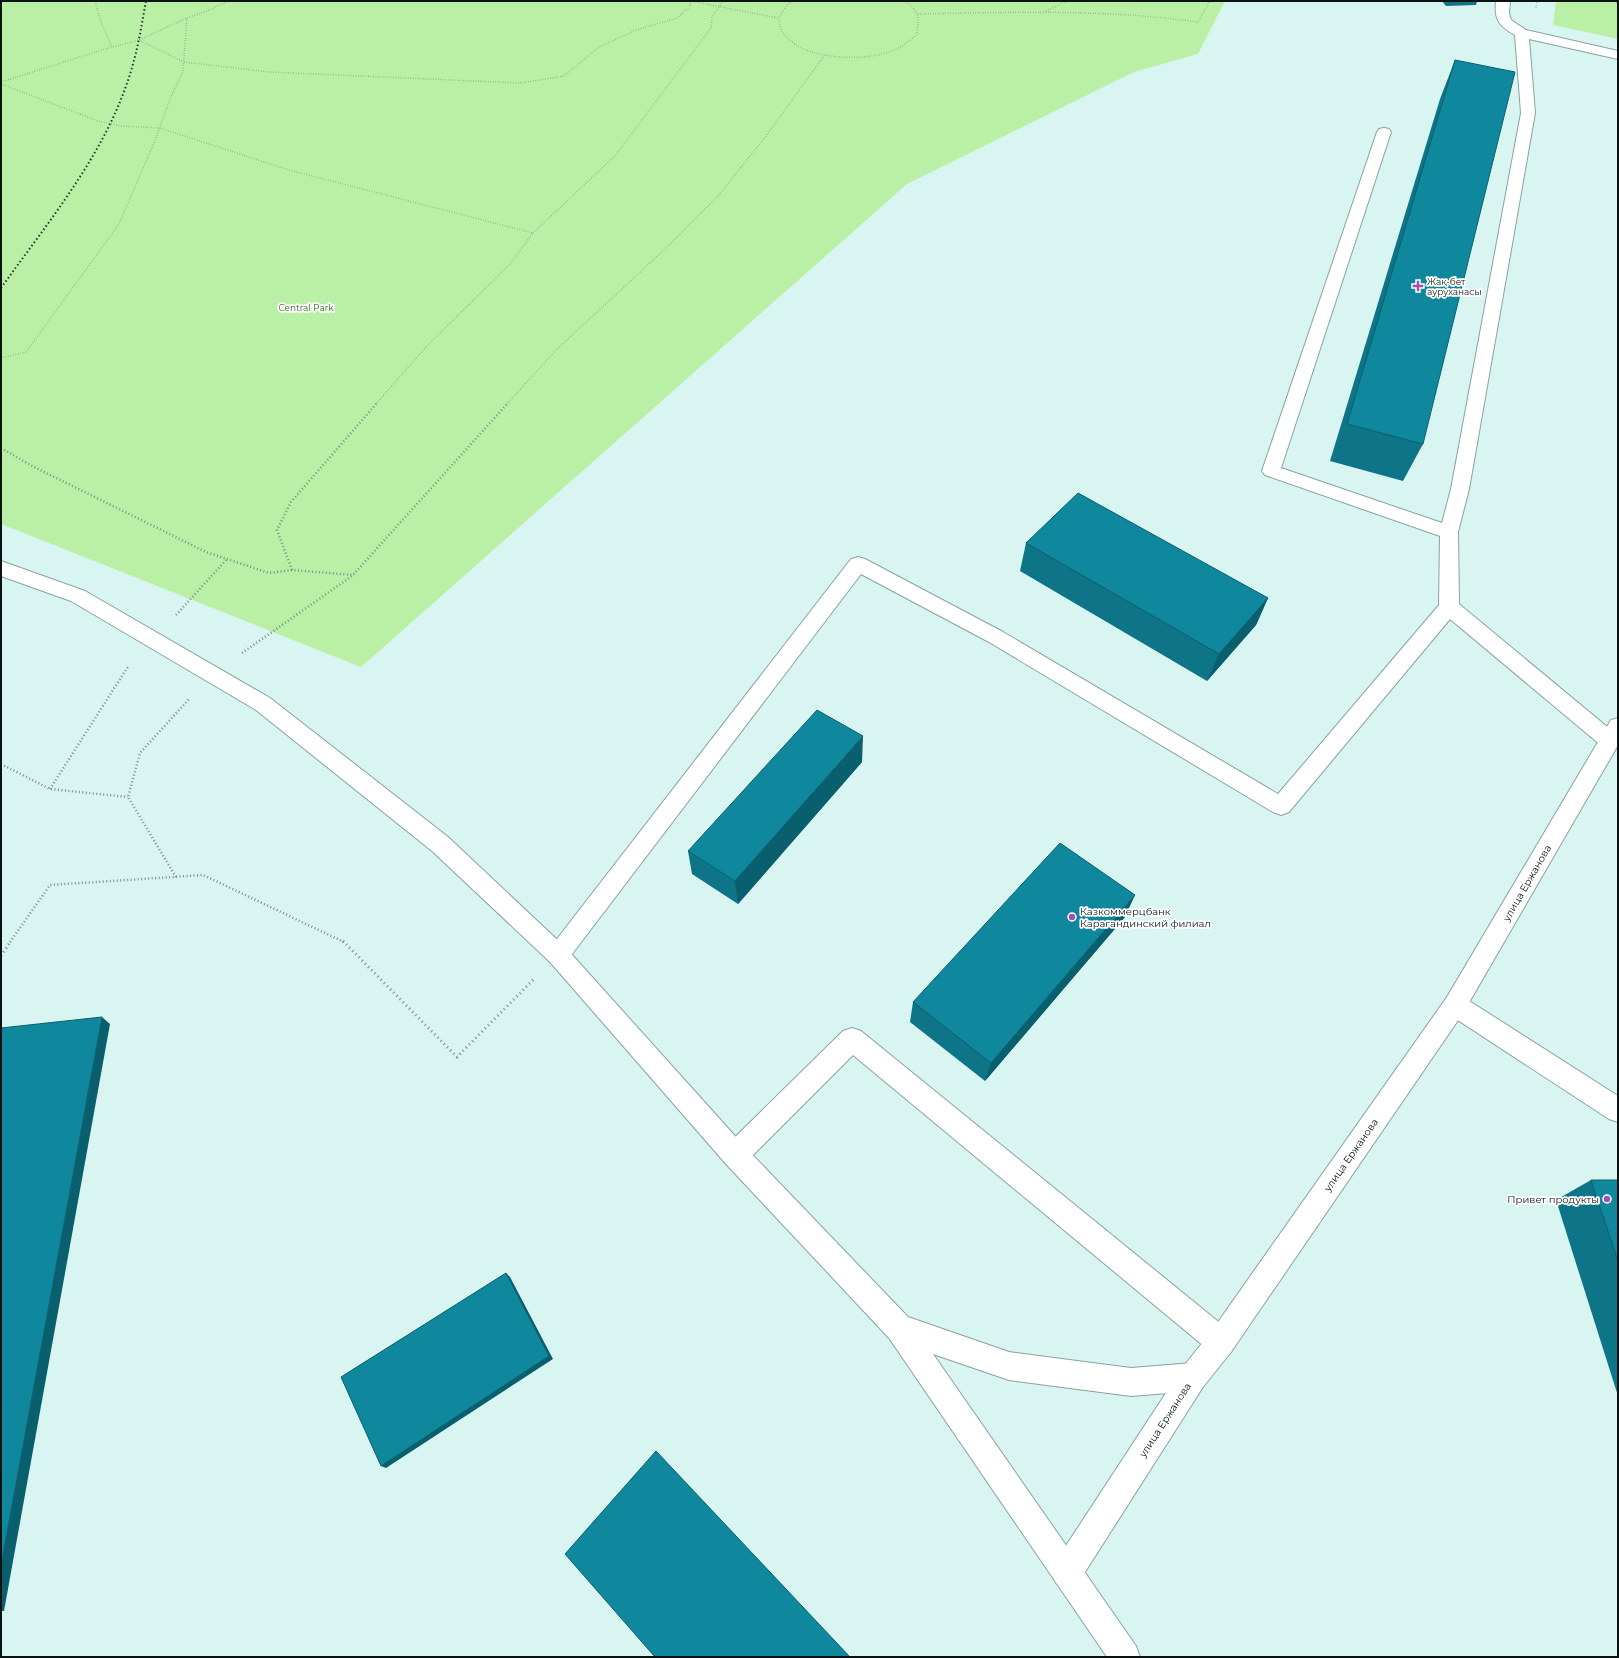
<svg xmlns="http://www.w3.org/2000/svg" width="1619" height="1658" font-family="Montserrat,sans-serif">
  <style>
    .green { fill: #baf0a5 }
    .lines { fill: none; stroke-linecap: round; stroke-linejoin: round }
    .service-casing { stroke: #89a2a0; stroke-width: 2 }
    .tertiary-casing { stroke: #89a2a0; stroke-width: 2 }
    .secondary-casing { stroke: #89a2a0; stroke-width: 2 }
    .path-far2 { stroke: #798c8a; stroke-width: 1.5; stroke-dasharray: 0.5 2; stroke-linecap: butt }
    .path-far1 { stroke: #798c8a; stroke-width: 2.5; stroke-dasharray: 1 2.5; stroke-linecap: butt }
    .path { stroke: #798c8a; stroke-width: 3; stroke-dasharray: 1 3.5; stroke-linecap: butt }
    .service { fill: #fff; fill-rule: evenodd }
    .tertiary { fill: #fff; fill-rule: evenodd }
    .secondary { fill: #fff; fill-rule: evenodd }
    .rail { stroke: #283332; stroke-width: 2; stroke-dasharray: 1.5 2.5; stroke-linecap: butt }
    .wall { fill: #0d7587 }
    .shaded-wall { fill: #0a5f6e }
    .building { fill: #0f889d; stroke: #0a5f6e }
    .poi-dot { fill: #a14fbe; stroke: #fff; stroke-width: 1.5 }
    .labels { text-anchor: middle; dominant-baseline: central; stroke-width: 3.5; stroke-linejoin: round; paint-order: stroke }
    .far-poi-label { font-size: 9px; fill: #0a1312; stroke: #fff; text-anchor: start }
    .far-park-label { font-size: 9px; fill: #306516; stroke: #fff }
    .street-label { font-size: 10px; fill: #0a1312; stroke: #fff }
    .poi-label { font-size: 10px; fill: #0a1312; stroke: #fff; text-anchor: start }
  </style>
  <rect width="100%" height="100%" fill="#d9f5f2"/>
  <g class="green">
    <polygon points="1,1 1225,1 1198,54 1134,72 907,184 361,667 1,524"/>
    <polygon points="1556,1 1618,1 1618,39 1553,25"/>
  </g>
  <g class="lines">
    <g class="service-casing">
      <g id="service">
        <path d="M 1496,1 L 1510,1 L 1509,13 L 1511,20 L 1526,30 L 1618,51 L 1618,59 L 1529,39 L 1535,113 L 1469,489 L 1458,532 L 1459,604 L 1617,735 L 1617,747 L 1610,750 L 1603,747 L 1450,619 L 1289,812 L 1281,815 L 1273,812 L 989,642 L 861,574 L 566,962 L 558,966 L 550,962 L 546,955 L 550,948 L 851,559 L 858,557 L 865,559 L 1003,632 L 1278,794 L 1439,605 L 1440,536 L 1265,475 L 1262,471 L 1377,132 L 1379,129 L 1384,128 L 1389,129 L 1391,132 L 1281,468 L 1442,523 L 1451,489 L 1521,113 L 1515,35 C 1499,26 1494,20 1496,1 Z"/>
        <polygon points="1455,994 1463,997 1618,1096 1618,1122 1609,1119 1447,1013 1443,1005 1447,997"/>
        <polygon points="852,1028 861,1031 1231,1332 1235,1342 1231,1352 1221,1356 1211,1352 853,1055 744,1164 735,1168 726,1164 722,1155 726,1146 843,1031"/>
      </g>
    </g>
    <g class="tertiary-casing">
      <polygon id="tertiary" points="1618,718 1618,745 1463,1013 1231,1352 1203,1387 1078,1583 1067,1587 1056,1583 1052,1572 1056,1561 1183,1367 1211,1332 1447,997 1611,720"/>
    </g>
    <g class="secondary-casing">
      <polygon id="secondary" points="1,561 85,591 270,698 448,837 566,948 744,1146 908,1317 1009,1352 1131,1368 1193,1363 1203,1367 1207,1377 1203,1387 1193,1391 1131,1396 1009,1380 933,1354 1136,1646 1140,1657 1107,1657 889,1338 726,1164 550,962 432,851 256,710 71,601 1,576"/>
    </g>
    <g class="path-far2">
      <polyline points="95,1 101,22 112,47"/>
      <polyline points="691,1 778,18"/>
      <path d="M 792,1 C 781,10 774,22 784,34 C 792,43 801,49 812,52 C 839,60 886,61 909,41 C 911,40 914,37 916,35 C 917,33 917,29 918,26 C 920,15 914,7 905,1"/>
      <polyline points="1614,1 1618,4"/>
      <polyline points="1536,8 1537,1"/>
      <polyline points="1046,11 1067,1"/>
      <path d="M 918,14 C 1012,12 1105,9 1198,22 L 1210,1"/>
      <polyline points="139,40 184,62 269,72 520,83 564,76 599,47 636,30 677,18 688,8 692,1"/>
      <polyline points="1,82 102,50 139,40 187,18 212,9 227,1"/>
      <polyline points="1,84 98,121 122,126 160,128 289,170 533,233 510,264 424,349 376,404"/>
      <polyline points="533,233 615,156 711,28 712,17 723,1"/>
      <polyline points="1,358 26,352 119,224 154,143 170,99 183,72 187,18"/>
      <polyline points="507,404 556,350 665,249 718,196 763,140 824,56"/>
    </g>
    <g class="path-far1">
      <polyline points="1,448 34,467 206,552 269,573 292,570 353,575 508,403"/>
      <polyline points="292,570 277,530 291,502 377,403"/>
      <polyline points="176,615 227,559"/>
      <polyline points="242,653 352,576"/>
      <polyline points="1,764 50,789 128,797"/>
      <polyline points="50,789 129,665"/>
      <polyline points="176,877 128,797 140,753 190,698"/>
      <polyline points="10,942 50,885 203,875 344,942"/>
    </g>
    <g class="path">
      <polyline points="343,941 457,1057 534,979"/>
      <polyline points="1,956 11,941"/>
    </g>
    <use href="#service" class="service"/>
    <use href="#tertiary" class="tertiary"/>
    <use href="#secondary" class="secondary"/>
    <path class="rail" d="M 1,288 C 51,218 110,148 133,64 C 139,43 142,22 146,1"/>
  </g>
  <g class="wall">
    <polygon points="1442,1 1477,1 1476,5 1446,6"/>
    <polygon points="1455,60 1423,444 1403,481 1330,461 1440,99"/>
    <polygon points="1026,543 1268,598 1256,625 1207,681 1020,571"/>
    <polygon points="862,762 738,904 692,874 688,851"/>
    <polygon points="1125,917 985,1081 910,1022 913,1002"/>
    <polygon points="1591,1180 1618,1180 1618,1396 1556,1200"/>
  </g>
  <g class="shaded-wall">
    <polygon points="1268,598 1256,625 1207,681 1219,654"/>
    <polygon points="863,736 862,762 738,904 735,881"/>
    <polygon points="1135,895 1125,917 985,1081 991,1063"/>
    <polygon points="102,1017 110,1024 4,1611 1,1611 1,1565"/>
    <polygon points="506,1273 510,1277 553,1359 386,1468 381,1466"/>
  </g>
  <g class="building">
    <polygon points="1455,60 1515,72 1423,444 1347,424"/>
    <polygon points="1078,493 1268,598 1219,654 1026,543"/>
    <polygon points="817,710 863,736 735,881 688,851"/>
    <polygon points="1060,843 1135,895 991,1063 913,1002"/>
    <polygon points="102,1017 1,1565 1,1028"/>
    <polygon points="1591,1180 1618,1180 1618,1261"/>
    <polygon points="506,1273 549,1356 381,1466 341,1377"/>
    <polygon points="656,1451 850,1657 655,1657 565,1554"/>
  </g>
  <g class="poi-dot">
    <path d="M1416 280h4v4h4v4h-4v4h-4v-4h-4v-4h4z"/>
    <circle cx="1072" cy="917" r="4"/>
    <circle cx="1607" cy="1199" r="4"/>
  </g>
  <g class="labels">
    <g class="far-poi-label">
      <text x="1427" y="281">Жақ-бет<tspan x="1427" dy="10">ауруханасы</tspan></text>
    </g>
    <g class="far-park-label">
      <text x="306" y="307">Central Park</text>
    </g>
    <g class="street-label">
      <text transform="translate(1527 883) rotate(-60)">улица Ержанова</text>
      <text transform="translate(1351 1155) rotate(-55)">улица Ержанова</text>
      <text transform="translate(1165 1420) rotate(-57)">улица Ержанова</text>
    </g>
    <g class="poi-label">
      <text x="1080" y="911">Казкоммерцбанк<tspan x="1080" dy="12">Карагандинский филиал</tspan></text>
      <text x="1599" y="1199" text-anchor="end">Привет продукты</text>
    </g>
  </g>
  <rect width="1619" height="1658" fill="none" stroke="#0a1312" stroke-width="4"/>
</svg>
